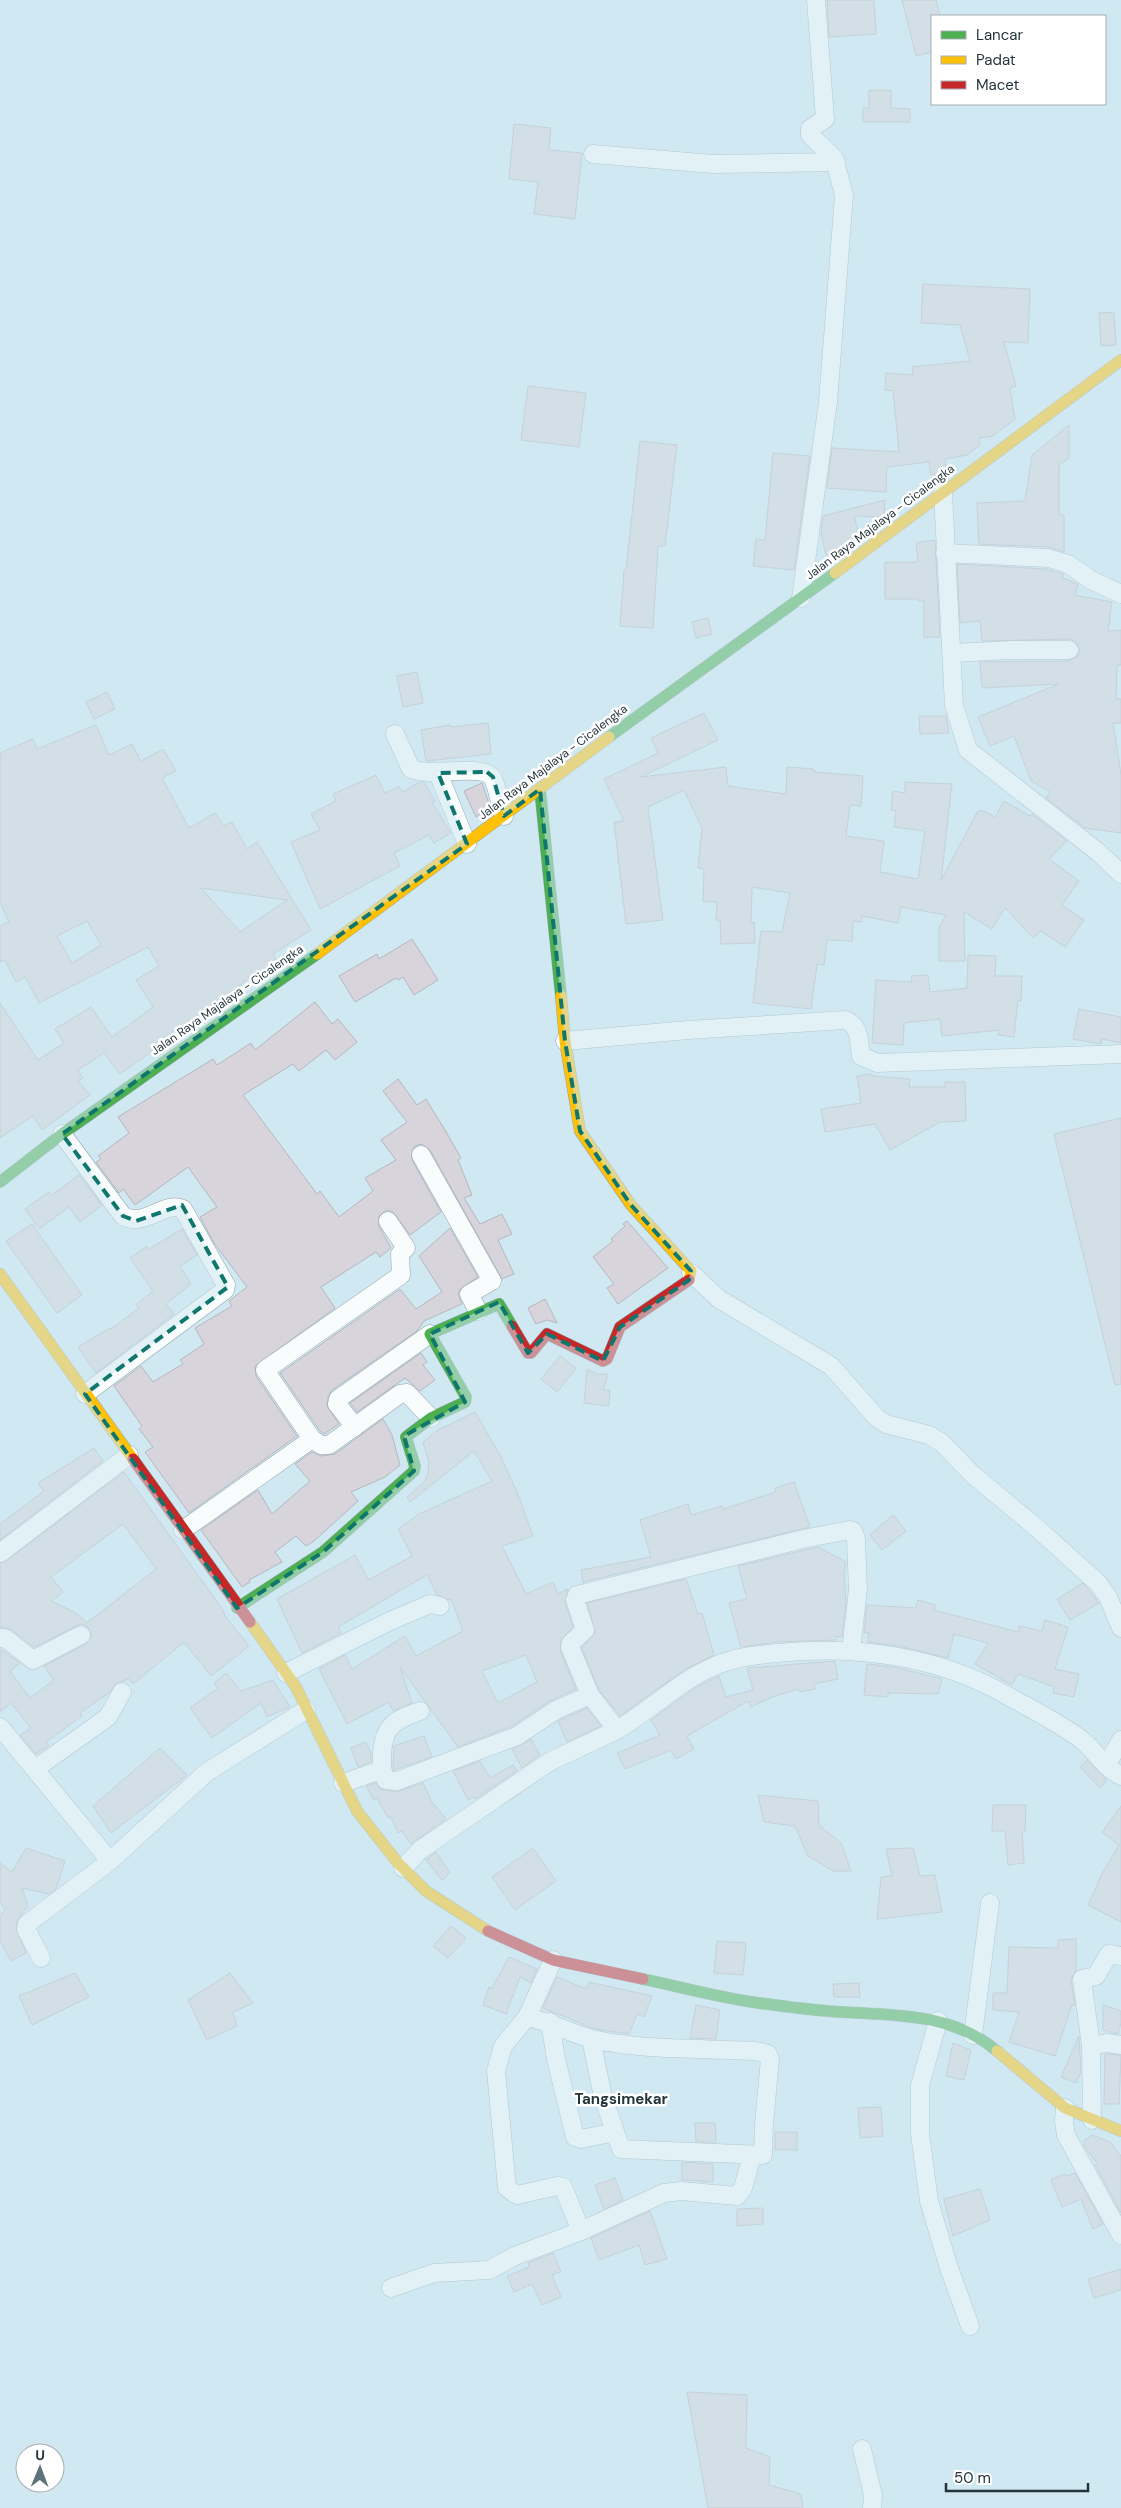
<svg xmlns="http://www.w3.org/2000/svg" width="1121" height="2508" font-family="'DM Sans',sans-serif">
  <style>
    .building { fill: #d7d4dc; stroke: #b5b8be; fill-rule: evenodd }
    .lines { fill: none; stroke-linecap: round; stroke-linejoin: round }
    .street-casing { stroke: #92a4ab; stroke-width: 19 }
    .fast-casing { stroke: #92a4ab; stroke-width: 12 }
    .slow-casing { stroke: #92a4ab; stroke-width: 12 }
    .jam-casing { stroke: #92a4ab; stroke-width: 12 }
    .street { stroke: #f8fcfd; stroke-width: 18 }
    .fast { stroke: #4caf50; stroke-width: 11 }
    .slow { stroke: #ffc107; stroke-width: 11 }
    .jam { stroke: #c62828; stroke-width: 11 }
    .marked { fill: none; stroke: #0f766e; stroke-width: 4; stroke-dasharray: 10 6; stroke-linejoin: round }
    .labels { text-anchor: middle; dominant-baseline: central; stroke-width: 5; stroke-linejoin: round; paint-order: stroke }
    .street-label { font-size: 12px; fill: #23343a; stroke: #fff }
    .quarter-label { font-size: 15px; font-weight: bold; fill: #23343a; stroke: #fff }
  </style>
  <rect width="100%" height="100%" fill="#d0e8f1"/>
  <g class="building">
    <polygon points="827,0 874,0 876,34 829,37"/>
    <polygon points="902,0 936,0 940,16 932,16 932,52 916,56"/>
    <polygon points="869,90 891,90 891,108 910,109 910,122 863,122 863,108 869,108"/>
    <polygon points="514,124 551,128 549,150 582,153 575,219 534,214 538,182 509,179"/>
    <polygon points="923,284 1030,289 1028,343 1004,342 1016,386 1010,388 1015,419 993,436 979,438 980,445 967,455 945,459 946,470 941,474 931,475 929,462 887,467 886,492 827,488 832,448 899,452 893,391 885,390 886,373 913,375 912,367 970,361 960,325 921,323"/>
    <polygon points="1114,312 1116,345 1101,346 1099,313"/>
    <polygon points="528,386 586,393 579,447 521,440"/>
    <polygon points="1069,425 1069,458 1059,465 1059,515 1064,515 1064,552 1049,547 979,544 977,503 1025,501 1032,455"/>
    <polygon points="640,441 677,445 665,546 658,546 653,628 620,626 624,570 626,570"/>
    <polygon points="773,453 810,456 794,570 753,566 756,539 765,540"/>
    <polygon points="885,500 884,517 854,516 859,535 835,553 826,555 821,534 823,516"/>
    <polygon points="935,540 940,637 924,637 924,601 918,601 918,599 885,599 885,562 918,562 916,543"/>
    <polygon points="957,564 1046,569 1063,574 1063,578 1078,584 1075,595 1112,602 1108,631 1121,630 1121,665 1117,665 1116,699 1121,699 1121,723 1113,723 1121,775 1121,833 1085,828 1046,798 1050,792 1031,781 1014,736 990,746 978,717 1059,684 982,688 980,662 1069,661 1078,656 1080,650 1075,641 1069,639 982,641 980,621 960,623"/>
    <polygon points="708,618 712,634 696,638 692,622"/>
    <polygon points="417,672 423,703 403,707 397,676"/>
    <polygon points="107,692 115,709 94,719 86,702"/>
    <polygon points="704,713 718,740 641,777 726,767 728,786 786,794 787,767 814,769 814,772 863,776 861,806 850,805 846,836 884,841 880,872 918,879 925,831 894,827 896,811 891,810 893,791 905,793 905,782 952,784 941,880 978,811 984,811 995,817 1004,801 1030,816 1032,814 1067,841 1049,859 1079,881 1062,905 1084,920 1065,947 1041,931 1033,938 1005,908 992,929 964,912 965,961 939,961 939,927 946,915 901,907 898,923 862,916 862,922 853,921 852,941 827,940 824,965 817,964 811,1009 753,1003 761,931 782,932 790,893 752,887 751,922 754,922 755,943 721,944 720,920 716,920 717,902 703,902 704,869 698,868 702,828 684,790 648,807 663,920 626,924 614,822 624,821 604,779 658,753 651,738"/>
    <polygon points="919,716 946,716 949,733 920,734"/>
    <polygon points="488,723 491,754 426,761 421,730 450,725 450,727"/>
    <path d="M 96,725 L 109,755 L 132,744 L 141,761 L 163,749 L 176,771 L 162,778 L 189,828 L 215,813 L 224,826 L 232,822 L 247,849 L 257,842 L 311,930 L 273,954 L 278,962 L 254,979 L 251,976 L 201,1017 L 199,1015 L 161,1039 L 164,1043 L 120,1074 L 104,1053 L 78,1070 L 83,1078 L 78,1081 L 90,1095 L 42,1130 L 33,1116 L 0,1138 L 0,1003 L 38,1060 L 64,1043 L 55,1029 L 91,1007 L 112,1037 L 153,1007 L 136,980 L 159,966 L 148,947 L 39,1003 L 25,977 L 16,982 L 5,960 L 0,962 L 0,926 L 9,922 L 0,902 L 0,753 L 33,739 L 37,749 ZM 201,888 L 287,900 L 240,932 ZM 87,921 L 101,945 L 72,963 L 57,936 Z"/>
    <polygon points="376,775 385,793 399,786 402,792 420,782 424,782 435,801 432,802 451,833 434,843 429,835 394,853 400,866 320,909 291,842 320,830 311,814 336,801 333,794"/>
    <polygon points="482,783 490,807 476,817 464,791"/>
    <polygon points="412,939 438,980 414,995 403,977 398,980 396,978 355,1002 339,976 377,954 379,959"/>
    <polygon points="968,955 996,956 995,976 1022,976 1021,1001 1018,1000 1014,1037 998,1035 999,1030 942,1036 940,1019 904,1023 903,1045 872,1043 876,980 912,982 911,976 928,975 930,992 967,988"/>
    <polygon points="315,1002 332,1024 338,1019 357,1042 335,1060 326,1050 299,1071 293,1064 243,1095 317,1194 320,1191 339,1217 373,1191 365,1178 396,1160 381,1140 407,1122 383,1091 398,1079 417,1105 426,1099 445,1130 461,1158 458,1160 472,1195 464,1198 480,1224 502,1214 512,1234 498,1240 514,1274 502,1279 430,1150 422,1144 415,1146 412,1150 412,1160 441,1212 410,1235 393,1212 387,1210 379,1216 379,1226 391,1248 380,1257 376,1252 321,1287 335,1308 255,1366 256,1376 297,1436 189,1513 145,1452 153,1447 139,1429 142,1426 114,1386 141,1366 153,1382 183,1364 180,1360 204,1344 195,1328 232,1306 229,1301 247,1287 214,1243 200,1217 217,1207 188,1167 135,1205 123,1189 119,1193 96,1162 101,1159 98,1156 129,1133 118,1117 213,1059 217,1065 251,1043 255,1050"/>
    <polygon points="1079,1009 1121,1017 1121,1043 1102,1039 1101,1044 1073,1039"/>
    <polygon points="872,1074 872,1076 910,1079 909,1087 945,1087 945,1082 965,1082 966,1121 940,1122 890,1150 875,1124 825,1132 821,1109 861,1103 857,1076"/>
    <polygon points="1121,1118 1121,1384 1115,1385 1054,1134"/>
    <polygon points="79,1175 102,1205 80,1222 69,1207 39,1229 25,1209 49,1192 52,1195"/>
    <polygon points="627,1221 668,1268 618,1304 607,1288 614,1284 593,1257 613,1241 611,1239 625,1226 623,1224"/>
    <polygon points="32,1224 82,1295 57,1313 6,1241"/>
    <polygon points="450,1228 478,1277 460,1289 458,1294 462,1304 424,1321 417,1331 332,1390 328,1397 327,1406 339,1424 324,1434 320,1431 280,1373 400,1289 416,1309 442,1292 419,1256"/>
    <polygon points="182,1229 197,1255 180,1266 191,1284 166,1304 174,1314 96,1373 78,1347 110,1328 111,1329 139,1308 136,1305 153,1291 130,1258 147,1246 149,1249"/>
    <polygon points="545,1299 557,1323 547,1320 536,1324 528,1308"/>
    <polygon points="421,1353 427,1362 423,1365 435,1380 420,1391 405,1378 357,1412 350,1403"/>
    <polygon points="560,1356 576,1368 557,1392 541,1379"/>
    <polygon points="587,1369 597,1374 608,1374 603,1390 610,1390 609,1406 584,1403"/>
    <path d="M 475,1412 L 501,1457 L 517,1492 L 533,1536 L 502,1546 L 526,1594 L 553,1582 L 558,1594 L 568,1589 L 565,1603 L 573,1627 L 561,1640 L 560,1650 L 576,1689 L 550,1701 L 512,1726 L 458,1747 L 400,1667 L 412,1703 L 393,1711 L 389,1702 L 347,1724 L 319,1669 L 345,1655 L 352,1669 L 405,1636 L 416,1656 L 463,1631 L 451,1599 L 449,1600 L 437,1595 L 427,1575 L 338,1627 L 341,1633 L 302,1653 L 277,1599 L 355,1555 L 369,1580 L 412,1556 L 398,1529 L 419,1514 L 492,1481 L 474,1451 L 410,1502 L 407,1497 L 424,1482 L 428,1474 L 429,1462 L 423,1442 L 438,1430 ZM 526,1655 L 537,1682 L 498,1703 L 482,1671 Z"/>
    <polygon points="383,1419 392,1435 400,1465 385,1477 351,1492 358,1501 314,1541 306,1546 296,1536 275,1552 282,1562 249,1580 250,1582 242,1587 201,1530 258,1490 272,1514 310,1481 295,1464 312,1452 321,1456 335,1454"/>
    <polygon points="94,1448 103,1461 0,1540 0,1524 44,1491 38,1483"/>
    <path d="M 124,1472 L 223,1610 L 225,1616 L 249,1646 L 211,1676 L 184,1642 L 133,1684 L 129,1679 L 116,1683 L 110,1692 L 80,1713 L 82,1716 L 46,1742 L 49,1745 L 36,1754 L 20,1735 L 31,1728 L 11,1703 L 0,1712 L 0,1649 L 20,1663 L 10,1671 L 30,1698 L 54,1680 L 44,1666 L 86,1644 L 92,1635 L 87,1626 L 81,1624 L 34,1647 L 12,1630 L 0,1627 L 0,1563 L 6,1561 ZM 123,1524 L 156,1569 L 87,1623 L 76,1613 L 51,1601 L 63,1592 L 51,1577 Z"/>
    <polygon points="794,1482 810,1527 583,1582 581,1570 651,1557 640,1520 688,1504 691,1515 722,1506 723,1509 776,1492 775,1488"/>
    <polygon points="893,1515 906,1531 882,1550 870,1535"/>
    <polygon points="818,1547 846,1562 844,1573 846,1604 842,1636 836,1637 836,1640 776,1642 741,1647 729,1603 747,1599 738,1566"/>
    <polygon points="686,1579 698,1614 702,1613 714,1655 684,1670 620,1716 599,1690 582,1648 595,1632 587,1603"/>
    <polygon points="1083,1583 1099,1603 1070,1620 1057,1599"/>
    <polygon points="918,1600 935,1605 934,1610 1018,1632 1019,1626 1042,1631 1045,1620 1068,1627 1055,1669 1079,1674 1074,1697 1053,1693 1054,1687 1018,1674 1012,1685 975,1664 988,1643 954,1634 948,1658 898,1646 868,1642 869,1633 864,1633 867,1605 916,1608"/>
    <polygon points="835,1661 838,1679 814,1684 815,1689 800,1692 799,1689 772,1697 751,1707 748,1701 687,1736 694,1749 676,1759 671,1750 625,1769 617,1753 660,1735 651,1720 695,1688 719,1676 726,1697 753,1690 747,1668"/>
    <polygon points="867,1664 894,1667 942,1679 938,1694 888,1693 888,1697 864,1695"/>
    <polygon points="226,1673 241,1691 273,1680 290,1707 267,1717 261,1703 212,1738 190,1708 218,1688 214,1683"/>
    <polygon points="587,1708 601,1726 567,1742 558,1721"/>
    <polygon points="424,1736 432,1757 393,1770 394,1746"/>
    <polygon points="531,1739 540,1755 522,1768 512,1749"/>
    <polygon points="366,1742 371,1754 371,1762 358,1767 351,1748"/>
    <polygon points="160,1748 187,1775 111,1833 93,1806"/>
    <polygon points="1087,1760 1107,1780 1100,1788 1080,1767"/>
    <polygon points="480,1761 490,1778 513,1765 517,1771 475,1799 474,1797 468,1800 453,1771"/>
    <polygon points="376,1783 380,1789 396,1792 423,1783 432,1802 446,1819 411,1844 402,1831 398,1833 391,1817 388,1818 377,1798 374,1800 366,1786"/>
    <polygon points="758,1795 818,1801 819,1825 841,1843 851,1871 833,1871 808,1856 795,1826 764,1822"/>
    <polygon points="993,1805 1026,1805 1025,1832 1022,1832 1024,1863 1008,1865 1005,1831 992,1831"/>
    <polygon points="1121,1806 1121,1922 1088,1905 1102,1874 1119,1845 1102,1832"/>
    <polygon points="26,1848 65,1861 56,1889 49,1894 22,1888 28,1905 17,1921 16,1928 26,1953 11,1961 0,1941 0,1915 5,1910 0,1902 0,1863 12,1872"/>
    <polygon points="533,1848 556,1881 515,1910 492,1877"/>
    <polygon points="913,1848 920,1876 935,1875 942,1912 877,1919 881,1877 892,1876 886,1849"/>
    <polygon points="436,1852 450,1873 442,1880 426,1860"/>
    <polygon points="451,1926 466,1938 448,1958 433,1946"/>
    <polygon points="1076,1939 1076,1970 1071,1980 1075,2005 1072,2005 1055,2056 1009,2042 1019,2012 993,2010 993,1993 1007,1993 1009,1947 1058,1948 1058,1940"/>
    <polygon points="717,1941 746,1943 743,1975 714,1973"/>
    <polygon points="509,1957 537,1969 531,1983 520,1977 506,2014 483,2005 489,1987 492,1988"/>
    <polygon points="75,1973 89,1997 32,2025 19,1996"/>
    <polygon points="230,1973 253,2003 233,2012 237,2026 207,2040 188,2000"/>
    <polygon points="557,1977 586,1989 589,1982 652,1996 644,2017 637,2014 629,2034 595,2029 543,2008"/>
    <polygon points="859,1983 860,1997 834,1997 833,1984"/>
    <polygon points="696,2005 720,2010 716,2039 690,2038"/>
    <polygon points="1103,2005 1121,2011 1121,2023 1118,2034 1103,2030"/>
    <polygon points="1079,2036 1081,2072 1076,2083 1061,2077"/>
    <polygon points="953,2043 971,2050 964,2080 946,2076"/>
    <polygon points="1105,2054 1121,2055 1119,2104 1104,2104"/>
    <polygon points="881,2107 883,2136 860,2138 858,2108"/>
    <polygon points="695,2123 715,2123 716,2142 696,2142"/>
    <rect x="775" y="2132" width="22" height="18"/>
    <polygon points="1092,2135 1110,2142 1121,2156 1121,2213 1095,2165 1098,2164 1084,2146 1084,2141"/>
    <polygon points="682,2162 713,2164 713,2182 682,2180"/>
    <polygon points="1075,2173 1103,2224 1093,2229 1081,2199 1062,2207 1051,2180 1065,2174 1066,2176"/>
    <polygon points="615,2178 623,2200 604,2209 595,2185"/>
    <polygon points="980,2189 990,2220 953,2236 944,2199"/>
    <polygon points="763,2208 763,2224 737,2226 737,2209"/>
    <polygon points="650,2211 667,2259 645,2265 639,2245 599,2260 591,2238"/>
    <polygon points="553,2253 561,2272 552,2275 561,2297 542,2305 532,2284 514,2292 507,2276 529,2267 528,2263"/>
    <polygon points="1121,2269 1121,2290 1094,2298 1088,2279"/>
    <polygon points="687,2392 747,2395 746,2448 770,2457 769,2485 801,2494 803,2508 708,2508"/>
  </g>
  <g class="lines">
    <g class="street-casing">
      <g id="street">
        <polyline points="593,154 713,164 836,162"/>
        <polyline points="943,493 954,705 968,750 1098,852 1121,874"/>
        <polyline points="945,553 1048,558 1068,564 1091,580 1121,594"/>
        <polyline points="801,598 828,402 844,195 834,158 810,135 810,129 825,119 816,0"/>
        <polyline points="952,653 1011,650 1069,650"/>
        <path d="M 395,734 L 411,769 C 433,778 485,762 493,779 C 498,790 500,804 504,816"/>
        <polyline points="438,773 467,844"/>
        <path d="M 565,1041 L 688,1030 L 845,1020 C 860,1025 859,1042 861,1056 L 877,1063 L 1121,1054"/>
        <path d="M 62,1134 L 123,1216 C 145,1228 165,1200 183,1209 L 226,1285 L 225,1290 L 85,1394"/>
        <polyline points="421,1155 492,1281 469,1294 478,1311"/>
        <polyline points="691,1273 719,1299 831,1366 877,1418 886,1424 929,1435 942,1443 973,1475 1037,1528 1098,1583 1108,1597 1121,1628"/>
        <polyline points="355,1427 337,1404 338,1399 430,1334"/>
        <polyline points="312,1439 265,1370 401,1275 400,1254 406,1248 388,1221"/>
        <polyline points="183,1530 312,1439 321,1445 329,1445 400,1394 407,1393 431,1418"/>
        <polyline points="0,1553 129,1455"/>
        <polyline points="0,1638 5,1638 33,1660 81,1635"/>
        <polyline points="286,1673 390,1621 430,1604 440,1606"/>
        <path d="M 420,1711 C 395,1720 384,1725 382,1753 C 382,1764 381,1770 386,1780 L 397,1781 L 517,1736 L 556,1710 L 590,1695"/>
        <polyline points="0,1727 110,1861 27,1924 26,1929 41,1958"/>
        <path d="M 617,1730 C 651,1710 680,1680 715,1666 C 735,1657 756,1655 777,1653 C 856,1645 939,1656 1008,1696 C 1029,1708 1065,1726 1083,1741 C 1096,1752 1105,1768 1121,1776"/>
        <polyline points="1106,1766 1121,1740"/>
        <polyline points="35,1769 108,1717 122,1692"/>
        <polyline points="343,1783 381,1770"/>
        <polyline points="110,1861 207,1772 306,1710"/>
        <polyline points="403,1868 420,1850 549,1762 617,1730 590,1695 570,1647 571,1643 585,1630 575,1600 577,1595 803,1539 850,1530 853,1531 856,1539 858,1589 851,1651"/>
        <path d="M 527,2017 C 550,2022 570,2033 592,2039 C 644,2051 702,2048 756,2051 L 768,2054 L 770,2059 L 764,2124 L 763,2155 L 621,2149 L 603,2097 L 591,2039"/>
        <polyline points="938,2021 920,2085 920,2134 929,2201 948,2265 970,2326"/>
        <polyline points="550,2022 556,2059 575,2137 581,2139 615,2132"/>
        <polyline points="973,2035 990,1903"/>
        <polyline points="1091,2046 1082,1979 1096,1976 1109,1954 1121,1956"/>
        <polyline points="1065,2108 1064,2122 1066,2135 1121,2235"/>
        <polyline points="1092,2120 1091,2046 1107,2043 1121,2045"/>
        <polyline points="581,2231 664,2193 681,2191 737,2196 743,2188 752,2156"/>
        <polyline points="391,2288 434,2273 489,2270 515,2256 581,2231 563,2187 557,2186 517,2195 507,2188 496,2071 503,2046 527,2017 553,1960"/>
        <polyline points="862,2449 873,2495 872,2508"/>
      </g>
    </g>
    <g class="fast-casing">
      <g id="fast">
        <polyline points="609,737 835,573"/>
        <polyline points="540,789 561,996"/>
        <polyline points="0,1182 62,1134 317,954"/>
        <polyline points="237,1608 323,1552 414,1471 415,1466 406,1437 431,1418 465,1402 466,1397 430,1334 499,1304 512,1326"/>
        <path d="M 643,1979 C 681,1987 720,1998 759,2003 C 781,2006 804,2009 827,2011 C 886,2016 949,2010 997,2051"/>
      </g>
    </g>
    <g class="slow-casing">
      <g id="slow">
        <polyline points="835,573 1121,360"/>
        <polyline points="317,954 609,737"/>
        <polyline points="561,996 565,1041 580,1131 631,1205 691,1271 689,1280"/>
        <polyline points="0,1274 133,1459"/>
        <polyline points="250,1622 296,1687 357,1811 398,1863 426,1891 488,1931"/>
        <polyline points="997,2051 1065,2108 1121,2131"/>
      </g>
    </g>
    <g class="jam-casing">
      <g id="jam">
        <polyline points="512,1326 528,1353 531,1353 547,1334 603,1361 607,1359 620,1327 689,1280"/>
        <polyline points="133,1459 250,1622"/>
        <polyline points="488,1931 553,1960 643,1979"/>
      </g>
    </g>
    <use href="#street" class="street"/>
    <use href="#fast" class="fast"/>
    <use href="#slow" class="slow"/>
    <use href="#jam" class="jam"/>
  </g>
  <path d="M0 0H1121V2508H0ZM 487,772 L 493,777 L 504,816 L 540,789 L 565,1041 L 580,1131 L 631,1205 L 691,1271 L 689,1280 L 620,1327 L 603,1361 L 547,1334 L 528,1353 L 499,1302 L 430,1334 L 465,1402 L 404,1436 L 414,1471 L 323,1552 L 237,1608 L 85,1394 L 228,1287 L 182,1205 L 136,1221 L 123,1216 L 62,1134 L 467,844 L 438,773 Z" fill="#d0e8f1" fill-opacity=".55" fill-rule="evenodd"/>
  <path class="marked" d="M 487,772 L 493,777 L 504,816 L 540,789 L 565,1041 L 580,1131 L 631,1205 L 691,1271 L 689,1280 L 620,1327 L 603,1361 L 547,1334 L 528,1353 L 499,1302 L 430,1334 L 465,1402 L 404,1436 L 414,1471 L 323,1552 L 237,1608 L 85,1394 L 228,1287 L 182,1205 L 136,1221 L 123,1216 L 62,1134 L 467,844 L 438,773 Z"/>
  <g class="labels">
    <g class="street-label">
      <text transform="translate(880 522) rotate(-37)">Jalan Raya Majalaya - Cicalengka</text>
      <text transform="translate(553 762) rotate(-37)">Jalan Raya Majalaya - Cicalengka</text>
      <text transform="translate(227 1000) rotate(-35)">Jalan Raya Majalaya - Cicalengka</text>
    </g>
    <g class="quarter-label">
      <text x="621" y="2099">Tangsimekar</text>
    </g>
  </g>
  <rect x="931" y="15" width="175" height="90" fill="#ffffff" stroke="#a7aeb0"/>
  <rect x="941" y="31" width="25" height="8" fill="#4caf50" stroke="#a7aeb0"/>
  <text x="976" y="40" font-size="15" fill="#23343a">Lancar</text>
  <rect x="941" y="56" width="25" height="8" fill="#ffc107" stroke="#a7aeb0"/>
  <text x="976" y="65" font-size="15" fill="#23343a">Padat</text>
  <rect x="941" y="81" width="25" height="8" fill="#c62828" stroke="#a7aeb0"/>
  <text x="976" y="90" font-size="15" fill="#23343a">Macet</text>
  <g transform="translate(40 2468) rotate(1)"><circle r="24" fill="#ffffff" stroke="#a7aeb0"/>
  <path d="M0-4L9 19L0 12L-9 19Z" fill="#60737a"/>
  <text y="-8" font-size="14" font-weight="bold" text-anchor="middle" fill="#23343a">U</text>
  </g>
  <path d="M946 2483v8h142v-8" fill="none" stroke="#23343a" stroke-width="2.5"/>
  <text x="954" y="2483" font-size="15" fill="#23343a" stroke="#ffffff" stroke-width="4" paint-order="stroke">50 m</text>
</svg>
